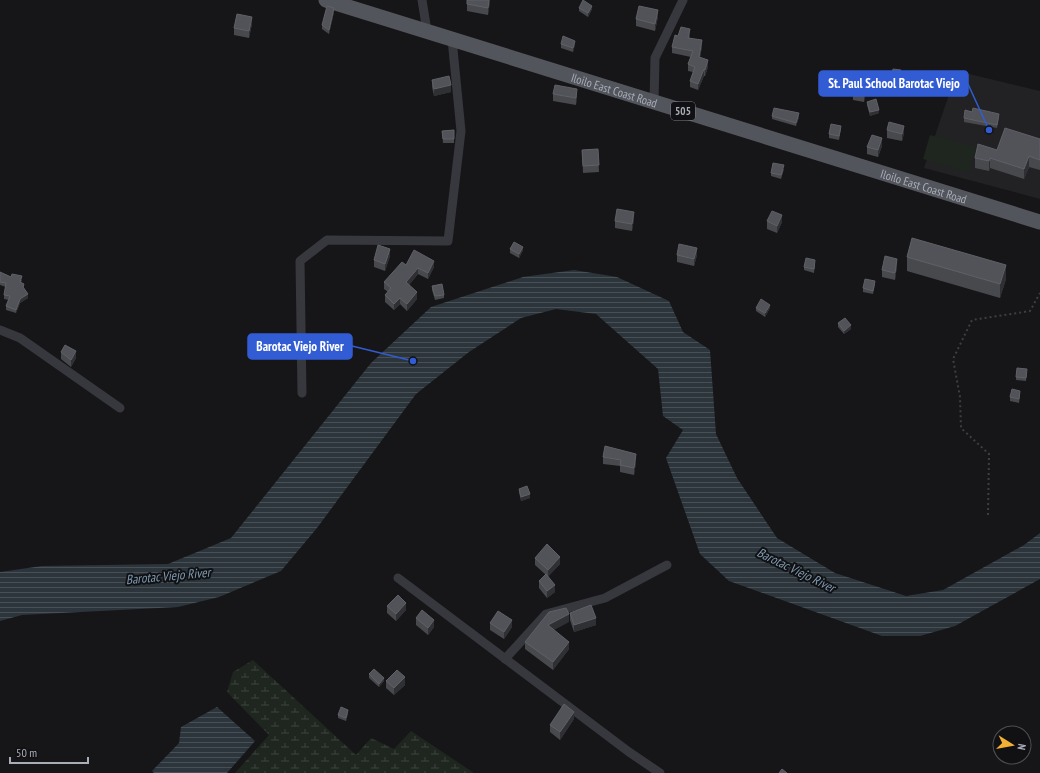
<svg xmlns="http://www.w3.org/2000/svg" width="1040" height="773" font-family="'PT Sans Narrow',sans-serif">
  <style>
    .built { fill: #222225 }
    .wetland { fill: url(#wetland-marsh) }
    .pitch { fill: #1e261f }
    .water { fill: url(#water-rules) }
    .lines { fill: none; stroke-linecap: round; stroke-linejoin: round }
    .path { stroke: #3d3f44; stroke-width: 2; stroke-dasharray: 2 3; stroke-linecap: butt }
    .street { stroke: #37383d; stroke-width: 9 }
    .primary { stroke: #53555c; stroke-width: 15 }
    .wall { fill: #47494d }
    .shaded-wall { fill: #2f3033 }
    .building { fill: #525359; stroke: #5f6168 }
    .labels { text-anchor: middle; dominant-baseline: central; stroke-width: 4; stroke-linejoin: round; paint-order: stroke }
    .shield { fill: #111113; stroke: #7b7e86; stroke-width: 1 }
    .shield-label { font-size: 11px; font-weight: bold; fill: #a8adb8 }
    .street-label { font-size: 12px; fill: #a8adb8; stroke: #111113 }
    .water-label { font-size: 13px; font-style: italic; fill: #7f9bb3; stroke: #111113 }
    .leader { fill: none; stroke: #325cd3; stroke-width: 1.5 }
    .callout-dot { fill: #325cd3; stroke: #111113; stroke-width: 1.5 }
    .callout { fill: #325cd3; stroke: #325cd3; stroke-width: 1.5 }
    .callout-label { font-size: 13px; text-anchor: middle; font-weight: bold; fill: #fff }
  </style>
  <defs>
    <pattern id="wetland-marsh" width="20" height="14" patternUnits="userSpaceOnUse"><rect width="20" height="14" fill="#1e261f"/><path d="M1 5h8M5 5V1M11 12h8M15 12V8" fill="none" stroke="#3c433d"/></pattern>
    <pattern id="water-rules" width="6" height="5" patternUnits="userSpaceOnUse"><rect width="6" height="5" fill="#2c353c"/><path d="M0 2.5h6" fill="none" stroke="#485056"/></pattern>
  </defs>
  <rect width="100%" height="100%" fill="#161618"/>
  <polygon class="built" points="957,71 1040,91 1040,199 924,168"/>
  <polygon class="wetland" points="253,660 356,755 371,738 394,749 411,731 474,773 235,773 269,735 227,692 233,672"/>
  <polygon class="pitch" points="930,135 976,147 969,172 923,159"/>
  <g class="water">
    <polygon points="574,270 617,277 669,301 683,332 710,350 716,434 737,478 777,538 835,573 906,596 943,590 1024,545 1040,533 1040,579 955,626 920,636 882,636 729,581 700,554 666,458 683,430 663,416 658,369 596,314 556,309 521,318 469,352 416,394 317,528 281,571 219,597 178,607 22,615 0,621 0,572 42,566 168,564 231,538 371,363 431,307 523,277"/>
    <polygon points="217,707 255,741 227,773 154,773 152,771 179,743 181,727"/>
  </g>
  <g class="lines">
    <polyline class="path" points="988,515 989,454 961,428 960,397 953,359 972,320 1030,311 1040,293"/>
    <g class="street">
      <polyline points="422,0 427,31"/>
      <polyline points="654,102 655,58 683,0"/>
      <polyline points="0,330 20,338 120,408"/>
      <polyline points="302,393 300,261 327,240 448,241 461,131 452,39"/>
      <polyline points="398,578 629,752 660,773"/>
      <polyline points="505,659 546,614 605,598 667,565"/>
    </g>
    <path class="primary" id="s1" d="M 326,0 L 1040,222"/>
  </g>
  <g class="wall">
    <polygon points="490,0 488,15 467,11 467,4"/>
    <polygon points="579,8 592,9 588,17 579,11"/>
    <polygon points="334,12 329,34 322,29 322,25"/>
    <polygon points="658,17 655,31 636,26 636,19"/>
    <polygon points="252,24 249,38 234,35 234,28"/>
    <polygon points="678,36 690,36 690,38 702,47 700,57 708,67 705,76 704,76 698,90 690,87 690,81 693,72 688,71 688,64 691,57 672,53 672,47"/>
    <polygon points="561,44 575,44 573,52 561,48"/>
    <polygon points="901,74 900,82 891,80 891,77"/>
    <polygon points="432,80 451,92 434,96 432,87"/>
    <polygon points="866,90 864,102 853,100 853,93"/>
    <polygon points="553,94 577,96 576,105 553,101"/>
    <polygon points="867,102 879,113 870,116 867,105"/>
    <polygon points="972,112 999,117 997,128 964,122 964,118"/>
    <polygon points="772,116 799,117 796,126 772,119"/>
    <polygon points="841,129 839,140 829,138 829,134"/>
    <polygon points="454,130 454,143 443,143 442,131"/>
    <polygon points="887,130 904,133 902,141 887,138"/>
    <polygon points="1040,139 1040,170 1029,167 1024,179 990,168 989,171 975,168 975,158 997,150"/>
    <polygon points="882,146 878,157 867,154 867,147"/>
    <polygon points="598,149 599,172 583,173 582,150"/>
    <polygon points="784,169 781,179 771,176 771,173"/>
    <polygon points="634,219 632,231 615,228 615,221"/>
    <polygon points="767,221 782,222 777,233 767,229"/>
    <polygon points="510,249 523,250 519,258 510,253"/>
    <polygon points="677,255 697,255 694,266 677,262"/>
    <polygon points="390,256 385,271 374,267 374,260"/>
    <polygon points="907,257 1006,279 1000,298 907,271"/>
    <polygon points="815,264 814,273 804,270 804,267"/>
    <polygon points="406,265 434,267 428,279 418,274 409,285 417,299 407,311 400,304 394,310 385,302 385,295 388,292 384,289 384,282"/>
    <polygon points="897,266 895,280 882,277 882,270"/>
    <polygon points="0,272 11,277 22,280 21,282 24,287 24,288 28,298 20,303 16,313 6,310 6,306 9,300 4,299 4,295 6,287 0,285"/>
    <polygon points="875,284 873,294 863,292 863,288"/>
    <polygon points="432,286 444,295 444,298 435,300 432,290"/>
    <polygon points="756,308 770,308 765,317 756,311"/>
    <polygon points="838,323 851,329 844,334 838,327"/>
    <polygon points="61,352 76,358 71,367 61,359"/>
    <polygon points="1027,372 1026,381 1016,380 1016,377"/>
    <polygon points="1020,395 1019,403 1010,401 1010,397"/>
    <polygon points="603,457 636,462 634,475 620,472 620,466 603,464"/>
    <polygon points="519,489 530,498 521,501 519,492"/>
    <polygon points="535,558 560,564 548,576 555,592 547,598 539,588 539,581 546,575 535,565"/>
    <polygon points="387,606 406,610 396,621 387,613"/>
    <polygon points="570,613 596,625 574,632 570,620"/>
    <polygon points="416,618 434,627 428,635 416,625"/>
    <polygon points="569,622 553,630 569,649 553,670 525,649 525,642"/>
    <polygon points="490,623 512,627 504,639 490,630"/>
    <polygon points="369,674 384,681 379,687 369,678"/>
    <polygon points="386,681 405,685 394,695 386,688"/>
    <polygon points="348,713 346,721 338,718 338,715"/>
    <polygon points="574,719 560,740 550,732 550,725"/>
  </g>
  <g class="shaded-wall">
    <polygon points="489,0 490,0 490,3 488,15 488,8"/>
    <polygon points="592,6 592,9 588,17 588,13"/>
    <polygon points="334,8 334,12 329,34 329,30"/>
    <polygon points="658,10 658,17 655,31 655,24"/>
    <polygon points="252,17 252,24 249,38 249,31"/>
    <polygon points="690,29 690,36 688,44 688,38"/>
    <polygon points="702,40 702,47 699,63 699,57"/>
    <polygon points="575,41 575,44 573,52 573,48"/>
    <polygon points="708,60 708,67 705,76 705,70"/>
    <polygon points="704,69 704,76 698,90 698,84"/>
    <polygon points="866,83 866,90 864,102 864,95"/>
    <polygon points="451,85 451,92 434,96 434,89"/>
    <polygon points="577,89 577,96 576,105 576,98"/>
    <polygon points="879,110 879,113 870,116 870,112"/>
    <polygon points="799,113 799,117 796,126 796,123"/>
    <polygon points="904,126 904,133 902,141 902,134"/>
    <polygon points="882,138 882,146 878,157 878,150"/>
    <polygon points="1029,156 1029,167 1024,179 1024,169"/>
    <polygon points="990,158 990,168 989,171 989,161"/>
    <polygon points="634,212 634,219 632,231 632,224"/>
    <polygon points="782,215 782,222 777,233 777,226"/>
    <polygon points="523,247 523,250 519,258 519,254"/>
    <polygon points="697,248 697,255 694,266 694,259"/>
    <polygon points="390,249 390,256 385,271 385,264"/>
    <polygon points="897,259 897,266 895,280 895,273"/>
    <polygon points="434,261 434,267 428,279 428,273"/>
    <polygon points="1006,265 1006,279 1000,298 1000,284"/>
    <polygon points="418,268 418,274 406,289 406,282"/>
    <polygon points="417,292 417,299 407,311 407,304"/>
    <polygon points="28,294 28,298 20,303 16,313 16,310 20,299"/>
    <polygon points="400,298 400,304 394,310 394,304"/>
    <polygon points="770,305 770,308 765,317 765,313"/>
    <polygon points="851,325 851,329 844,334 844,331"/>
    <polygon points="76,351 76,358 71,367 71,360"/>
    <polygon points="636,454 636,462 634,475 634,468"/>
    <polygon points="530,494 530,498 521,501 521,497"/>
    <polygon points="560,557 560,564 548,577 548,570"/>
    <polygon points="555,585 555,592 547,598 547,591"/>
    <polygon points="406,603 406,610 396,621 396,614"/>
    <polygon points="569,614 569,622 548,633 548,625"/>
    <polygon points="596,618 596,625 574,632 574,625"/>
    <polygon points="434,620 434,627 428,635 428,628"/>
    <polygon points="512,620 512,627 504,639 504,632"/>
    <polygon points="569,642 569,649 553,670 553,662"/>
    <polygon points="405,677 405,685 394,695 394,688"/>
    <polygon points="384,678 384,681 379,687 379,684"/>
    <polygon points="348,710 348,713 346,721 346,718"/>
    <polygon points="574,712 574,719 560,740 560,732"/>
  </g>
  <g class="building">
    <polygon points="467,0 489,0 488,8 467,4"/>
    <polygon points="583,0 592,6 588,13 579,8"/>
    <polygon points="327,6 334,8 329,30 322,25"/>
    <polygon points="639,6 658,10 655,24 636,19"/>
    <polygon points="237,14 252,17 249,31 234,28"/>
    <polygon points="681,27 690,29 688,38 702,40 699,57 708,60 705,70 704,69 698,84 690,81 695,67 688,64 693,51 672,47 675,35 678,36"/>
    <polygon points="563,36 575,41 573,48 561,44"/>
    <polygon points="893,69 901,70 900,78 891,77"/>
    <polygon points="449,76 451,85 434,89 432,80"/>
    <polygon points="555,85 577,89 576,98 553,94"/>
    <polygon points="876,99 879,110 870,112 867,102"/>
    <polygon points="774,108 799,113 796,123 772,116"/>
    <polygon points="973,108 999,114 997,125 964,118 965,110 972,112"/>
    <polygon points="889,122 904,126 902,134 887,130"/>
    <polygon points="831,124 841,126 839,136 829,134"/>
    <polygon points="1005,128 1040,139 1040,160 1029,156 1024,169 990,158 989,161 975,158 978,144 997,150"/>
    <polygon points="454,130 454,139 443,139 442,131"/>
    <polygon points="872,135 882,138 878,150 867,147"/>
    <polygon points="598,149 599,165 583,166 582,150"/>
    <polygon points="773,163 784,165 781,175 771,173"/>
    <polygon points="617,209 634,212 632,224 615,221"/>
    <polygon points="772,211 782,215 777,226 767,221"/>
    <polygon points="912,238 1006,265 1000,284 907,257"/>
    <polygon points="514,242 523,247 519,254 510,249"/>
    <polygon points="679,244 697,248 694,259 677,255"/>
    <polygon points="378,245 390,249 385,264 374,260"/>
    <polygon points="414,250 434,261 428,273 418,268 406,282 417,292 407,304 400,298 394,304 385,295 391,288 384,282 402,262 406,265"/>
    <polygon points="885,256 897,259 895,273 882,270"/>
    <polygon points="806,258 815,260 814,269 804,267"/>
    <polygon points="0,272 11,277 12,274 22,276 20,282 24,284 23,287 28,294 20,299 16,310 6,306 10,296 4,295 6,283 0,282"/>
    <polygon points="865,279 875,281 873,291 863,288"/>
    <polygon points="442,284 444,295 435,296 432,286"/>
    <polygon points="761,299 770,305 765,313 756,308"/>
    <polygon points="845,318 851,325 844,331 838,323"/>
    <polygon points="65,345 76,351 71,360 61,352"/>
    <polygon points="1017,368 1027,369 1026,378 1016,377"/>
    <polygon points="1012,389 1020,391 1019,399 1010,397"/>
    <polygon points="605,446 636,454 634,468 620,465 621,460 603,457"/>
    <polygon points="527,486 530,494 521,497 519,489"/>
    <polygon points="547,544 560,557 548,570 535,558"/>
    <polygon points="546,574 555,585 547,591 539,581"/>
    <polygon points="398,595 406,603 396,614 387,606"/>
    <polygon points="591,605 596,618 574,625 570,613"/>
    <polygon points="566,608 569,614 548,625 569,642 553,662 525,642 549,612"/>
    <polygon points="422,610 434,620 428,628 416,618"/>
    <polygon points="498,611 512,620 504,632 490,623"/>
    <polygon points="374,669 384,678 379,684 369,674"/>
    <polygon points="397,670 405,677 394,688 386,681"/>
    <polygon points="564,704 574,712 560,732 550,725"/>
    <polygon points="341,707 348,710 346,718 338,715"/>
    <polygon points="782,769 787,773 779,773"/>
  </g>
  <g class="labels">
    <rect class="shield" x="671" y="102" width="24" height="18" rx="3"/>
    <g class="shield-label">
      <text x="683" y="111">505</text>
    </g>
    <g class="street-label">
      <text stroke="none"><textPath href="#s1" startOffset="302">Iloilo East Coast Road</textPath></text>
      <text stroke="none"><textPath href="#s1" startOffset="626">Iloilo East Coast Road</textPath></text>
    </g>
    <g class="water-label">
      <text transform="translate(796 570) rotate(26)">Barotac Viejo River</text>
      <text transform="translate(168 576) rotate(-5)">Barotac Viejo River</text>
    </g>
  </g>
  <path class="leader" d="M989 130L968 84M413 361L352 346"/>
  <g class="callout-dot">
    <circle cx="989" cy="130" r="4"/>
    <circle cx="413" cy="361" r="4"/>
  </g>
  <g class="callout">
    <rect x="819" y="71" width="149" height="25" rx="4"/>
    <rect x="248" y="334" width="104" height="25" rx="4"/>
  </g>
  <g class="callout-label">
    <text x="894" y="88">St. Paul School Barotac Viejo</text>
    <text x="300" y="351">Barotac Viejo River</text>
  </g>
  <g transform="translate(1012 745) rotate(101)"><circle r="19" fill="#111113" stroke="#4d4f55"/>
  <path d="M0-3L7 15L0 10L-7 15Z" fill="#f2b134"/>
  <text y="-6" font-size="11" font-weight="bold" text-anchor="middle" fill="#a8adb8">N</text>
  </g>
  <path d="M10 757v6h78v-6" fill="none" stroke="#a8adb8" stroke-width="2"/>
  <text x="16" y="757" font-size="12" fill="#a8adb8" stroke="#111113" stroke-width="3" paint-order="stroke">50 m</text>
</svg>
